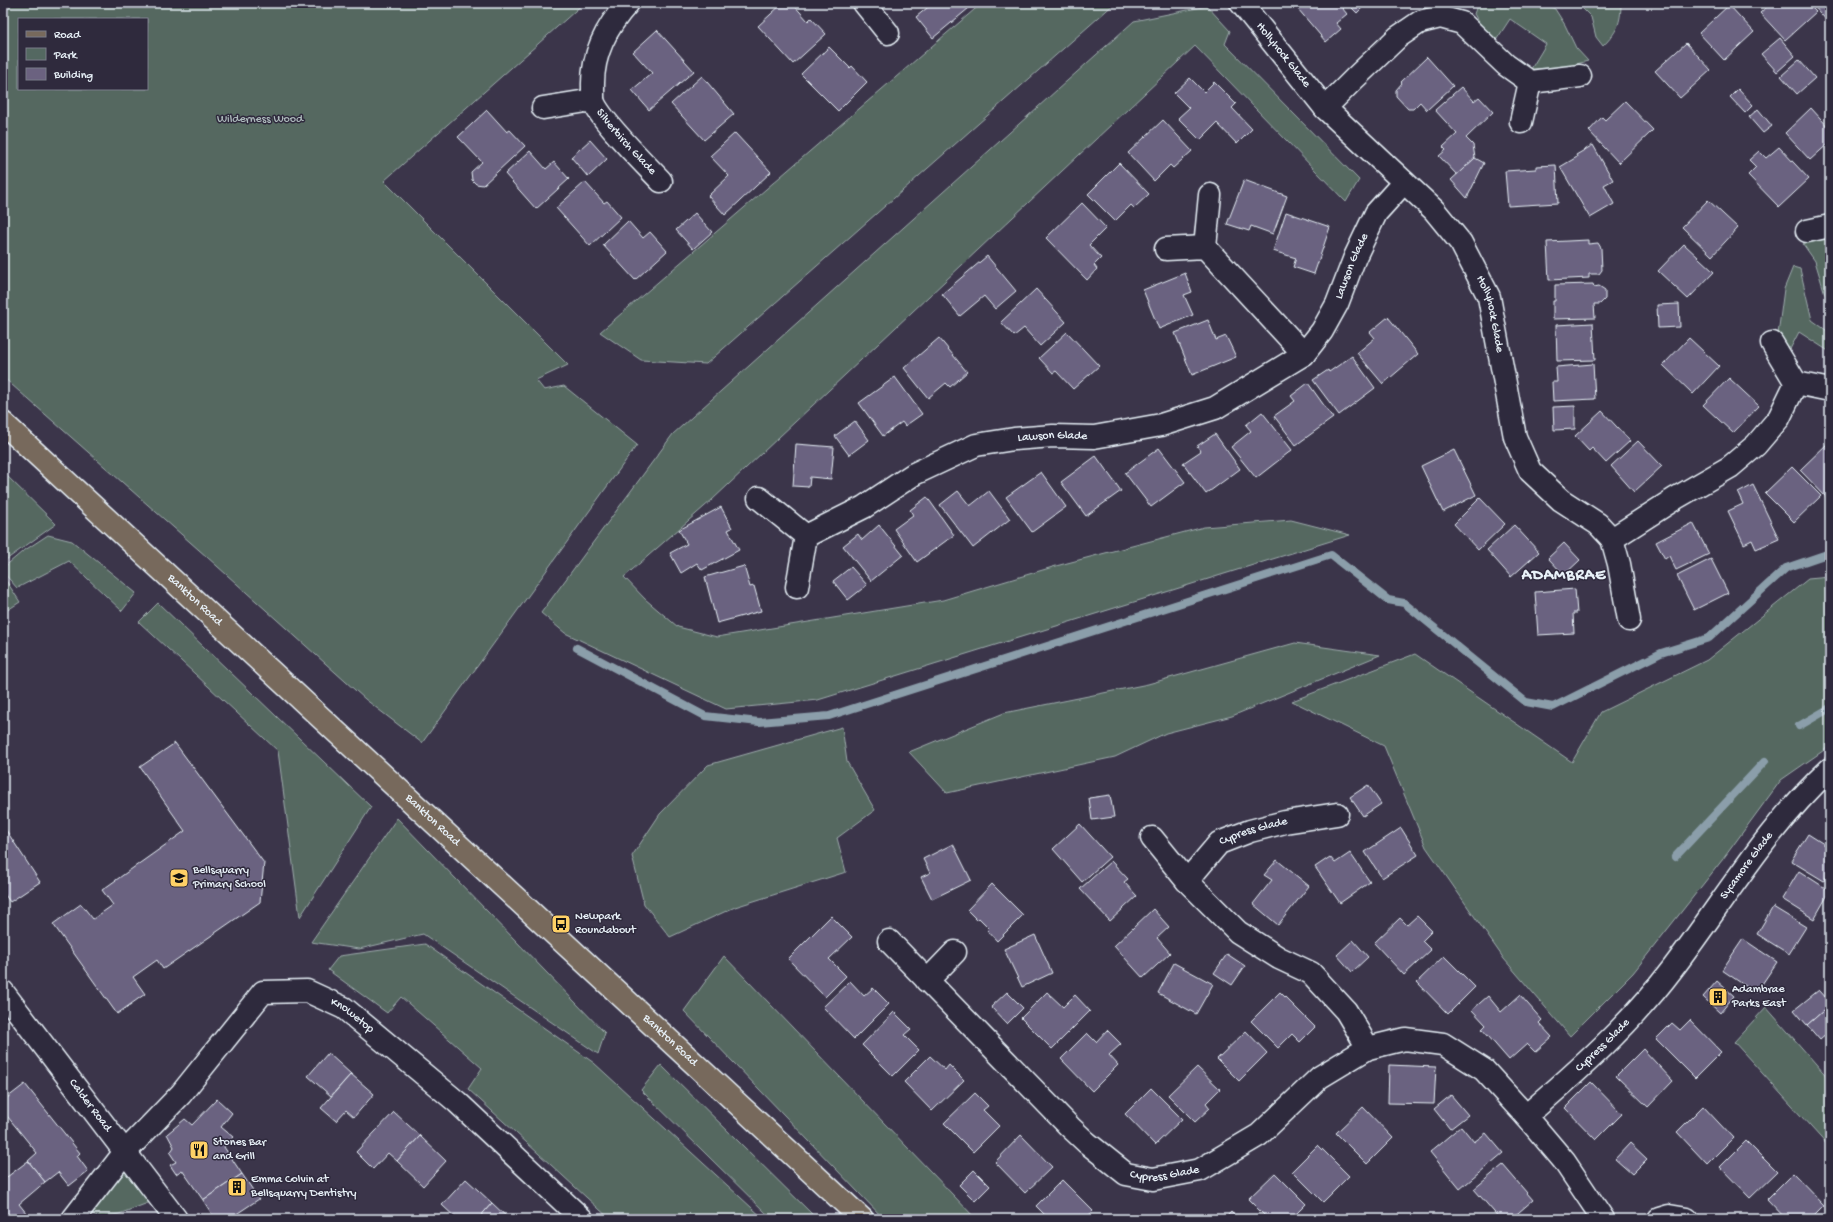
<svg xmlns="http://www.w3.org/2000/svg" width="1833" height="1222" font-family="'Gochi Hand',sans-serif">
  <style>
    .green { fill: #546861; stroke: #9eacac; fill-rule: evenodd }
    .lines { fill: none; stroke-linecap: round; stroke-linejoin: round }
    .stream { stroke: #8b9eaa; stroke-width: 8 }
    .building { fill: #6b6280; stroke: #e8f1f8 }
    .street-casing { stroke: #e8f1f8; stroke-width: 25 }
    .primary-casing { stroke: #e8f1f8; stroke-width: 25 }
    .street { stroke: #2f2a3d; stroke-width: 22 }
    .primary { stroke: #77695c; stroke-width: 22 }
    .labels { text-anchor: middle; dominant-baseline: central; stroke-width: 3; stroke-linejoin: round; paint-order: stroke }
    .street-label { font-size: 12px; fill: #e8f1f8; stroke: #2f2a3d }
    .park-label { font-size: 12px; fill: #adbabc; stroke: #2f2a3d }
    .poi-label { font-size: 12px; fill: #e8f1f8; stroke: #2f2a3d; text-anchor: start }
    .district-label { font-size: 16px; font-weight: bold; letter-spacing: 1px; fill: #e8f1f8; stroke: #2f2a3d }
  </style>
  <rect width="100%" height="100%" fill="#3b354a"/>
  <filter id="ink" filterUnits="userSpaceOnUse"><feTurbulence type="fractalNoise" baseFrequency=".025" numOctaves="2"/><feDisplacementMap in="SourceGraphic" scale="8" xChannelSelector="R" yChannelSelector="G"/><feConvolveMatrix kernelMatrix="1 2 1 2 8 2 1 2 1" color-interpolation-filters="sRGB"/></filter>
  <g filter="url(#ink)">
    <g class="green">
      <path d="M 3,3 L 584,3 L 384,181 L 568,365 L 536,380 L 544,390 L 564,386 L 637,445 L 422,743 L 365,699 L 207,557 L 3,377 ZM 19,19 L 147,19 L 147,89 L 19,89 Z"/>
      <polygon points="982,3 1115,3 706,364 641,360 600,332"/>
      <polygon points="1478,3 1543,3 1555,9 1565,25 1576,48 1588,61 1561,68 1531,69 1546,44 1510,19 1493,45 1474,14"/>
      <path d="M 1577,3 L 1621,3 C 1621,23 1617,32 1603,46 L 1596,37 L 1591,17 Z"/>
      <polygon points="1207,6 1230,31 1225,44 1359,180 1346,202 1195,46 712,500 624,577 645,599 678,627 717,637 943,600 1056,566 1204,527 1291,520 1350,535 818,700 726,709 565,633 541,613 673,434 1134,21"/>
      <polygon points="1817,235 1830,235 1830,302 1825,294 1815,261 1803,244"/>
      <polygon points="1793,267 1800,269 1812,320 1830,333 1830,352 1799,332 1788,353 1777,342 1784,289"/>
      <polygon points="3,472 56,524 3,562"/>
      <polygon points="48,535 72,541 136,593 122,611 69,561 17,588 3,572 3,568 22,552"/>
      <polygon points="3,576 20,602 3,613"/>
      <polygon points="1830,577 1830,746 1781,780 1723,859 1633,973 1570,1036 1504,959 1426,847 1384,746 1292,701 1415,654 1572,762 1601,712 1707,660 1808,579"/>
      <polygon points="158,603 371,807 300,917 278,751 139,622"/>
      <polygon points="1295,643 1380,655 1232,716 1166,733 1115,757 947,793 909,752 1004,713 1148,684"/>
      <polygon points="842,727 847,762 875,810 837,838 846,872 735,907 670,937 644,904 632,856 660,814 708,765"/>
      <polygon points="397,818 605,1033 598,1054 423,934 359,949 311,942"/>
      <polygon points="425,944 594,1063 764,1219 610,1219 468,1089 482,1068 401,997 387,1013 328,970 339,956"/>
      <polygon points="724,956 976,1219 884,1219 684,1011"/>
      <polygon points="1766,1007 1830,1080 1830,1148 1734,1042"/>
      <polygon points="661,1065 817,1219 772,1219 641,1090"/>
      <polygon points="126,1169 153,1201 119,1214 102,1217 88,1213"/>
    </g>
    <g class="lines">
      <g class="stream">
        <polyline points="577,648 705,716 759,722 829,716 1331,555 1388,600 1404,603 1526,702 1553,707 1661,653 1709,638 1786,568 1830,553"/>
        <polyline points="1799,726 1830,708"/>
        <polyline points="1675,857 1765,761"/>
      </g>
    </g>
    <g class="building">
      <polygon points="783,3 792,3 808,21 811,18 826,34 793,64 758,26"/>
      <polygon points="933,3 975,3 933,38 916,17"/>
      <polygon points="1305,3 1338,3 1347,14 1336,23 1341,29 1326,42 1298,9"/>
      <polygon points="1347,3 1367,3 1357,13"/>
      <polygon points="1771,3 1807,3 1816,12 1785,40 1760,13"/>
      <polygon points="1811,3 1830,3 1830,24"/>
      <polygon points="1729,5 1754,32 1724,60 1699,33"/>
      <polygon points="657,30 694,71 649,110 632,90 652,73 633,52"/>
      <polygon points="1780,38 1795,56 1777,72 1761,54"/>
      <polygon points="1686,43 1711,70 1680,98 1655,71"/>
      <polygon points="829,47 850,68 852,66 867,82 838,111 801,74"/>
      <polygon points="1427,57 1453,86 1427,110 1420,102 1413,109 1408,109 1396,96 1396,90 1402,83 1401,82"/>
      <polygon points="1799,60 1815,78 1797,94 1781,76"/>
      <polygon points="702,76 734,114 704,140 671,104"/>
      <polygon points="1190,78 1204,92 1214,82 1236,104 1232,108 1252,129 1237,144 1217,123 1200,140 1178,118 1189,108 1174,93"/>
      <polygon points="1461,87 1474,101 1479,97 1493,112 1466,138 1473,145 1475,158 1457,175 1439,156 1446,150 1443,147 1457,134 1435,110"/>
      <polygon points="1738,89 1753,105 1745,113 1730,97"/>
      <polygon points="1625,101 1653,130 1619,163 1589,131 1602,117 1605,120"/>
      <polygon points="1811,108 1830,129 1830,142 1810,160 1785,133"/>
      <polygon points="1758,109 1772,126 1763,133 1749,117"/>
      <polygon points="487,110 507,132 510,130 525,146 483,185 476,184 472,180 471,172 482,162 458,137"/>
      <polygon points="1163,120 1192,151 1173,168 1170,165 1154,181 1128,153"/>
      <polygon points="735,133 771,172 725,215 708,196 729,176 710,156"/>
      <polygon points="590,140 607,159 588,177 571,157"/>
      <polygon points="1593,145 1613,180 1604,185 1614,204 1590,218 1560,167 1577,157 1576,155"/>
      <polygon points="1779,147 1809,179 1779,207 1748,175 1756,167 1749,160 1759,151 1766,158"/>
      <polygon points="530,151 546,169 554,162 569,179 536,209 505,174"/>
      <polygon points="1475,158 1484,163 1467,198 1451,180"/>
      <polygon points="1119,163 1149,194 1134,208 1131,205 1115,221 1088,194"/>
      <polygon points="1556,165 1558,203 1508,206 1505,171 1536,169 1536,166"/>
      <polygon points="1244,180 1287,196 1273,234 1251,226 1249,231 1227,224"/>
      <polygon points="585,182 604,203 607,201 621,217 590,246 556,208"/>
      <polygon points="1708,200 1738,228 1712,256 1682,227"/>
      <polygon points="1082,203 1106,228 1089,245 1101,258 1094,265 1097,269 1087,280 1046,238"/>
      <polygon points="1286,212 1330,227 1314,274 1293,267 1296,258 1273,251"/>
      <polygon points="695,213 712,232 693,249 676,230"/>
      <polygon points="628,221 643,238 650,232 667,251 635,280 603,245"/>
      <polygon points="1588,240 1588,244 1598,243 1601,248 1602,270 1599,274 1589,274 1589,278 1549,280 1547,242"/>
      <polygon points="1684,244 1714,272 1688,299 1658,271"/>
      <polygon points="987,256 1016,291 995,309 984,296 960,316 942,294"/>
      <polygon points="1185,273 1192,292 1184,295 1193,315 1159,329 1143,290"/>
      <polygon points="1593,284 1594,287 1599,286 1605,290 1605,299 1600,304 1594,304 1595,318 1553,319 1553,301 1555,301 1555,285"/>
      <polygon points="1036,289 1066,322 1040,346 1024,328 1014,336 1001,322"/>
      <polygon points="1679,304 1680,327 1658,328 1657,305"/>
      <polygon points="1388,317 1418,354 1383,384 1357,353 1375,338 1370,332"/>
      <polygon points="1208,320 1216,340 1226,336 1236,357 1192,375 1175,333"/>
      <polygon points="1593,323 1595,360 1557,361 1556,325"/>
      <polygon points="1067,332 1099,366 1073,389 1056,371 1053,373 1039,358"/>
      <polygon points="939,338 967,372 950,387 946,383 928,398 904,368"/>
      <polygon points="1689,338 1719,366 1693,394 1663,365"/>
      <polygon points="1352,356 1375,388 1339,415 1313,380 1328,370 1329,372"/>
      <polygon points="1593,364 1595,399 1553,401 1552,382 1557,382 1556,367"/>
      <polygon points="895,377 922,414 905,426 902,422 883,436 859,403"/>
      <polygon points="1729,378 1759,406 1733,433 1703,405"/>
      <polygon points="1308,383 1333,418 1296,445 1274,416 1295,401 1291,396"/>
      <polygon points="1575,406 1575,429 1554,430 1553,407"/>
      <polygon points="1602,411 1630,441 1606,463 1592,448 1589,451 1575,436"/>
      <polygon points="1262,412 1292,450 1256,478 1231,447 1251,431 1246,425"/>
      <polygon points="855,421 869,440 849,455 835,436"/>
      <polygon points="1215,434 1240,469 1206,494 1183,463 1201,451 1197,446"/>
      <polygon points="1638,441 1662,466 1634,492 1611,466"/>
      <polygon points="1830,441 1830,495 1827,498 1800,470"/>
      <polygon points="796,444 834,447 831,479 810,477 809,487 793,486"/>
      <polygon points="1159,448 1185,482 1151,507 1125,473"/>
      <polygon points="1454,450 1476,495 1443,512 1421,466"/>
      <polygon points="1096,456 1121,491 1086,516 1061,482"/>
      <polygon points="1792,467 1821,496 1794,522 1765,493"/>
      <polygon points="1041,472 1066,507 1032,532 1006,497"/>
      <polygon points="1753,485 1779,539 1756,549 1752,540 1744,544 1728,511 1743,504 1738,493"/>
      <polygon points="958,491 970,506 989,491 1010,519 973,548 940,505"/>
      <polygon points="927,497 954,535 917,562 894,529 913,515 910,510"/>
      <polygon points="1480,498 1505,524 1478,550 1454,524"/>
      <polygon points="721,507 732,528 728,530 739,550 702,570 697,563 681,573 670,553 687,544 679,530"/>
      <polygon points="1693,523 1709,554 1676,570 1669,556 1665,559 1656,542"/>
      <polygon points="879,525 903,555 871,581 843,546 858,534 862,540"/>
      <polygon points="1514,525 1539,552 1511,577 1487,550"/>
      <polygon points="1564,543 1580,560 1564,575 1548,558"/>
      <polygon points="1711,559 1728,593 1694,610 1677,576"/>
      <polygon points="744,566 750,587 754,586 761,611 717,623 705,577"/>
      <polygon points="851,567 867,585 848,600 833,581"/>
      <polygon points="1575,589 1577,613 1573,613 1574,633 1538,635 1535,592"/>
      <polygon points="175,743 264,863 260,902 163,969 157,960 133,977 145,994 117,1014 53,924 81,904 93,919 113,905 102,890 185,831 140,767"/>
      <polygon points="1368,785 1381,804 1363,816 1350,797"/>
      <polygon points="1110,795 1114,817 1092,820 1089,798"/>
      <polygon points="1080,824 1110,857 1082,882 1053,849"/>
      <polygon points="4,827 40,882 10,902 3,892"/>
      <polygon points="1401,828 1418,855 1382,878 1365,852"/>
      <polygon points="1808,834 1830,848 1830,871 1824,881 1791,861"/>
      <polygon points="953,844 971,880 932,899 921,877 930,873 923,859"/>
      <polygon points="1350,853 1370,882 1340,903 1315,867 1330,857 1335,863"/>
      <polygon points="1277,860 1309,886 1278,925 1253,904 1272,880 1264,875"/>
      <polygon points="1111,861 1128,879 1124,882 1137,896 1110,921 1080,889"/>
      <polygon points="1799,871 1830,891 1814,919 1782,899"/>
      <polygon points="992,884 1023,915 997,941 987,930 989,928 979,918 977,920 967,910"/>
      <polygon points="1773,907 1806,927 1789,954 1757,934"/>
      <polygon points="1153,909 1169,927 1157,938 1170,953 1143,978 1114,946"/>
      <polygon points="831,916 852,937 829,959 846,976 825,997 788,959"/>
      <polygon points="1417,916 1432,931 1422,941 1431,950 1404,975 1374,943 1400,918 1407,925"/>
      <polygon points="1035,935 1052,973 1022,987 1004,949"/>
      <polygon points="1743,939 1777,962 1756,993 1722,970"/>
      <polygon points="1353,940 1368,957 1352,972 1337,955"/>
      <polygon points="1227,954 1245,966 1232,985 1214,973"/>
      <polygon points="1444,956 1475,987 1448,1014 1417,982"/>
      <polygon points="1174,963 1213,984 1196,1014 1158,993"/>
      <polygon points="850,981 864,996 873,988 889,1004 854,1039 823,1007"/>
      <polygon points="1717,981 1734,996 1720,1013 1703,997"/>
      <polygon points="1819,990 1830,1002 1830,1005 1807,1025 1794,1010"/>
      <polygon points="1007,992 1023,1008 1007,1024 991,1007"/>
      <polygon points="1047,992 1063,1007 1075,995 1090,1011 1052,1049 1021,1018"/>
      <polygon points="1280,992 1315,1027 1300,1042 1292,1034 1278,1048 1251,1021"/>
      <polygon points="1520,995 1542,1020 1539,1023 1552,1037 1535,1052 1527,1044 1509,1060 1482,1029 1486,1025 1472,1010 1488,996 1501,1012"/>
      <polygon points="1830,1005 1830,1031 1820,1040 1807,1025"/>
      <polygon points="894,1012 911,1029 904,1035 919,1050 893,1076 862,1045"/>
      <polygon points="1690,1020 1721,1052 1695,1078 1656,1039 1672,1023 1680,1030"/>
      <polygon points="1107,1030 1121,1044 1109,1055 1118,1065 1092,1091 1061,1059 1087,1033 1096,1042"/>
      <polygon points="1246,1031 1267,1053 1239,1081 1217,1059"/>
      <polygon points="1643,1049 1673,1081 1648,1107 1616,1076"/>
      <polygon points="328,1053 351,1074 331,1096 308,1076"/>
      <polygon points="930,1056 945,1070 949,1065 964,1080 932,1111 904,1082"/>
      <polygon points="1389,1065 1436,1067 1434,1104 1388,1103"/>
      <polygon points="1197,1067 1220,1089 1206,1103 1210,1108 1195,1122 1168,1095"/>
      <polygon points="351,1074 374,1094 354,1117 346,1110 336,1121 321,1108"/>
      <polygon points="1591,1082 1622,1114 1596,1140 1565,1108"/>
      <polygon points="25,1084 80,1153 77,1156 88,1171 69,1186 58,1172 45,1182 28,1161 37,1153 3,1111 3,1101"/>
      <polygon points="1151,1088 1182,1119 1155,1145 1125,1114"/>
      <polygon points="975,1093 988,1106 983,1110 999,1126 973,1152 944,1123"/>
      <polygon points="1451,1095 1468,1115 1450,1129 1434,1109"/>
      <polygon points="217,1099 232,1113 221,1127 233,1137 224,1147 242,1174 203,1200 182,1170 176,1174 170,1165 176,1162 170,1153 174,1147 167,1134 185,1119 192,1125"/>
      <polygon points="1703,1106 1733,1138 1707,1164 1677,1132"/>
      <polygon points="1363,1107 1393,1138 1367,1164 1336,1133"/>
      <polygon points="394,1112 420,1136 397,1161 388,1153 373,1169 356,1152"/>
      <polygon points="1461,1126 1474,1142 1486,1133 1503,1153 1460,1189 1430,1152"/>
      <polygon points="1021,1135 1052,1167 1025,1193 995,1162"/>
      <polygon points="420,1136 446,1161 423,1186 397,1161"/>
      <polygon points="1746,1141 1777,1172 1750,1198 1720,1167"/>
      <polygon points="1630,1143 1647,1159 1632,1174 1615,1159"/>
      <polygon points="1318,1145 1349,1176 1323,1202 1292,1171"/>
      <polygon points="28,1161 45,1182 19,1204 31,1219 3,1219 3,1180"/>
      <polygon points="1503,1165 1533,1200 1511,1219 1500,1219 1474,1189"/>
      <polygon points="974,1170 990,1186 975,1201 959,1185"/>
      <polygon points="1275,1173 1306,1204 1291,1219 1268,1219 1248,1199"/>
      <polygon points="1793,1173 1824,1205 1810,1219 1786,1219 1767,1199"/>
      <polygon points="242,1174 259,1199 229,1219 215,1219 203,1200"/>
      <polygon points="466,1179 492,1203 478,1219 457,1219 442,1205"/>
      <polygon points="1062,1180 1093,1211 1085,1219 1049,1219 1036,1206"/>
      <polygon points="492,1203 509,1219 478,1219"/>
      <polygon points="1231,1212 1238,1219 1224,1219"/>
    </g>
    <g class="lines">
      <g class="street-casing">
        <g id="street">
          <path id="s1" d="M 628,3 C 607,26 592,55 593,87 C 593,91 593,96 593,100 C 598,118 646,165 661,181"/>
          <polyline points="864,3 888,33"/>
          <path id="s2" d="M 1241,3 L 1325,108 L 1434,210 L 1461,243 L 1489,297 L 1515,437 L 1530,471 L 1561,500 L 1598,524 L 1612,539 L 1676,498 L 1730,467 L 1756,445 L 1779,418 L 1796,383 L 1772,343"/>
          <polyline points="543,108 593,100"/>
          <polyline points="1325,108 1355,78 1398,37 1420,22 1440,17 1462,23 1506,65 1530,82 1580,76"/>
          <polyline points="1521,122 1530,82"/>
          <polyline points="1807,231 1830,226"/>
          <polyline points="1205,247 1210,195"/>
          <polyline points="1166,249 1205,247 1304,354"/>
          <polyline points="1796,383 1830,390"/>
          <polyline points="759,498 806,536"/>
          <polyline points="1612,539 1619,564 1629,620"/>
          <path id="s3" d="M 797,587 L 806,536 L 864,507 L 914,474 L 976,445 L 1014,439 L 1053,436 L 1094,437 L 1161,425 L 1215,408 L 1304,354 L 1322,331 L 1337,304 L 1355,257 L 1376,213 L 1404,182"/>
          <polyline points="1152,838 1187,881 1238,932 1279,958 1311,973 1346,1011 1368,1048"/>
          <path id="s4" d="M 1187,881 L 1219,843 L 1250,831 L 1285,822 L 1337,814"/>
          <path id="s5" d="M 889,941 L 1070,1127 L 1086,1142 L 1126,1174 L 1153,1179 L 1200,1170 L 1259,1135 L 1320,1077 L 1368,1048 L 1405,1039 L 1443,1044 L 1484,1070 L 1526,1116"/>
          <polyline points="927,981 955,952"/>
          <path id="s6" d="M 3,992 L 176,1219"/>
          <path id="s7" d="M 73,1219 L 125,1152 L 181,1094 L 263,992 L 307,991 L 344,1008 L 457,1102 L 582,1219"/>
          <path id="s8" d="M 1603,1219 L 1564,1161 L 1526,1116 C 1579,1070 1631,1024 1673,968 C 1724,901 1767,827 1830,769"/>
          <polyline points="1659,1219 1669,1216 1687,1219"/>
        </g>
      </g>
      <g class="primary-casing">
        <g id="primary">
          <path id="s9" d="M 3,423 L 862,1219"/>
        </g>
      </g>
      <use href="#street" class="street"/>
      <use href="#primary" class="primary"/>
    </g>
  </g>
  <defs>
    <g id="school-square" transform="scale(1)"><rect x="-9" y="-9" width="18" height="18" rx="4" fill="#ffd166" stroke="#2f2a3d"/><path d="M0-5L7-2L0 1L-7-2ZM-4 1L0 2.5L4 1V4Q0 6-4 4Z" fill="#111"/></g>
    <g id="bus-square" transform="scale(1)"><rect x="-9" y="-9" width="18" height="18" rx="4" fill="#ffd166" stroke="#2f2a3d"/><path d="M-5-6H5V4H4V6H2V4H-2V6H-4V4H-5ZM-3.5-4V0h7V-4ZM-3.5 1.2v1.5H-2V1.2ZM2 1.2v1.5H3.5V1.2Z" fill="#111"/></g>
    <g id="building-square" transform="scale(1)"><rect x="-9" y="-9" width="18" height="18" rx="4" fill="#ffd166" stroke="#2f2a3d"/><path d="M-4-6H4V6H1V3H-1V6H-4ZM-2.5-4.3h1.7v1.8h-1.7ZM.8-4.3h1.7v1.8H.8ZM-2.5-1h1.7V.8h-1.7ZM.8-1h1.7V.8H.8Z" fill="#111"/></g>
    <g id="restaurant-square" transform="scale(1)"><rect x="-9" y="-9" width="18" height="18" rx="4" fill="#ffd166" stroke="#2f2a3d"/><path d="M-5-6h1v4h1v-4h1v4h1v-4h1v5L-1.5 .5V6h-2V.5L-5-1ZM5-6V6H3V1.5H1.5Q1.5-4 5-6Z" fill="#111"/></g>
  </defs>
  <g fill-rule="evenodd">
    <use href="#school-square" x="179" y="878"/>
    <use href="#bus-square" x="561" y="924"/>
    <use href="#building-square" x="1718" y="997"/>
    <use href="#restaurant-square" x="199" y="1150"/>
    <use href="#building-square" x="237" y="1187"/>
  </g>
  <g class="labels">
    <g class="street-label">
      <text stroke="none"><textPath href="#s2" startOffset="67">Hollyhock Glade</textPath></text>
      <text stroke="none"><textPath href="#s1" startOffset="160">Silverbirch Glade</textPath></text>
      <text stroke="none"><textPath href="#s3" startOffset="693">Lawson Glade</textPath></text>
      <text stroke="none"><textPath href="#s2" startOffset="404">Hollyhock Glade</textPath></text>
      <text stroke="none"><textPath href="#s3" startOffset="322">Lawson Glade</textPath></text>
      <text stroke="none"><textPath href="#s9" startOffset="261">Bankton Road</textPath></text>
      <text stroke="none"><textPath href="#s9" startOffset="585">Bankton Road</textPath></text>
      <text stroke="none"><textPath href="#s4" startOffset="86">Cypress Glade</textPath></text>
      <text stroke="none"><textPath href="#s8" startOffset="464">Sycamore Glade</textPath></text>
      <text stroke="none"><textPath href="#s7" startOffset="392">Knowetop</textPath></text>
      <text stroke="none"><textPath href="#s9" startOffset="909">Bankton Road</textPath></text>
      <text stroke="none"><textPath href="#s8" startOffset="233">Cypress Glade</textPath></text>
      <text stroke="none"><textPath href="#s6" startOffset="143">Calder Road</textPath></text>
      <text stroke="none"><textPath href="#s5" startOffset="372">Cypress Glade</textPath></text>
    </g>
    <g class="park-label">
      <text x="260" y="120">Wilderness Wood</text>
    </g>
    <g class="poi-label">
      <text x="193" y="871">Bellsquarry<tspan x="193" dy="14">Primary School</tspan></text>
      <text x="575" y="917">Newpark<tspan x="575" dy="14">Roundabout</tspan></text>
      <text x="1732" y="990">Adambrae<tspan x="1732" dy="14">Parks East</tspan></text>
      <text x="213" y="1143">Stones Bar<tspan x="213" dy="14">and Grill</tspan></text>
      <text x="251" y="1180">Emma Colvin at<tspan x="251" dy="14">Bellsquarry Dentistry</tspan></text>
    </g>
    <g class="district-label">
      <text x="1564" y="576">ADAMBRAE</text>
    </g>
  </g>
  <rect width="1833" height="1222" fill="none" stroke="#2f2a3d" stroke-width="16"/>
  <rect x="8" y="8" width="1817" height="1206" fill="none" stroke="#e8f1f8" stroke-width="1.5" filter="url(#ink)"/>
  <rect x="18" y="18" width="130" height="72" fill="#2f2a3d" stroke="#797a88"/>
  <rect x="26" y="31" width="20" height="6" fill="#77695c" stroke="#797a88"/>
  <text x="54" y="38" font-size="12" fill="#e8f1f8">Road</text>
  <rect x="26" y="48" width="20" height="12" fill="#546861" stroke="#797a88"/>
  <text x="54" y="58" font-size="12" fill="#e8f1f8">Park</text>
  <rect x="26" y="68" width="20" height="12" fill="#6b6280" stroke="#797a88"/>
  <text x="54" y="78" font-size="12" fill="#e8f1f8">Building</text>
</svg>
